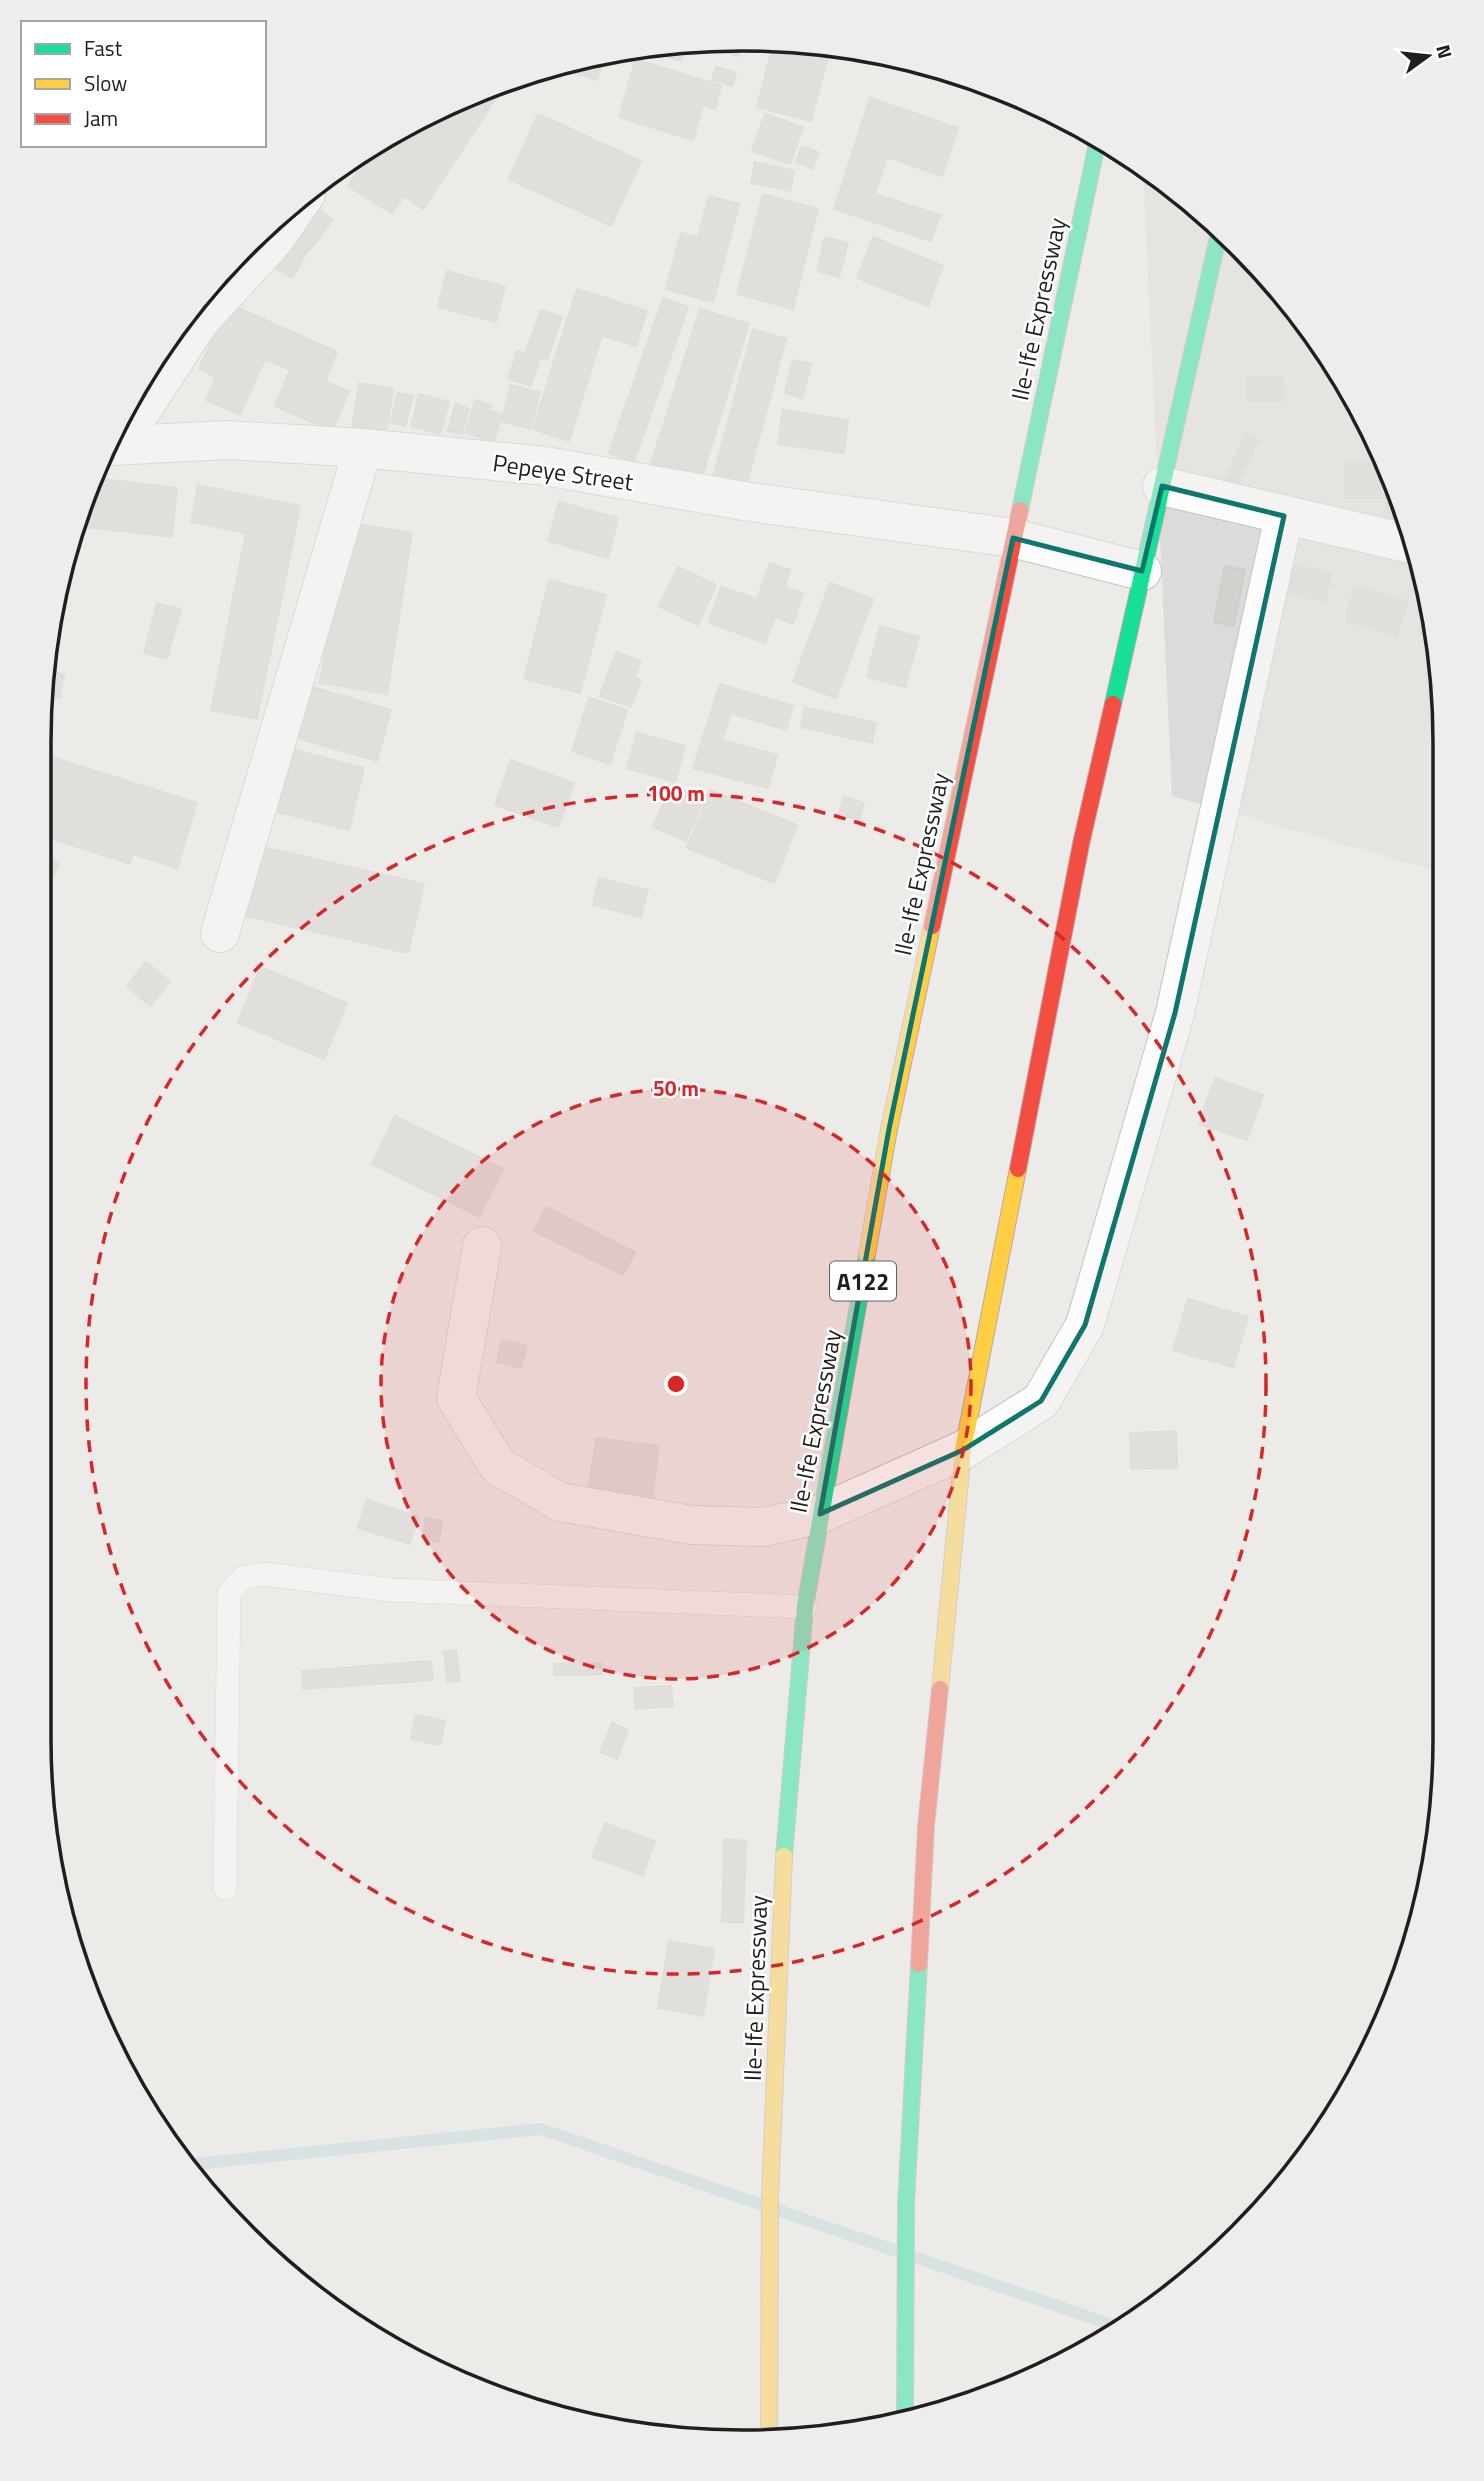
<svg xmlns="http://www.w3.org/2000/svg" width="1484" height="2481" font-family="'Titillium Web',sans-serif">
  <style>
    .residential { fill: #dcdbd9 }
    .lines { fill: none; stroke-linecap: round; stroke-linejoin: round }
    .stream { stroke: #bfd7de; stroke-width: 12 }
    .building { fill: #d2d0cd; stroke: #d0cdca; stroke-width: 2 }
    .lane-casing { stroke: #c4c3c2; stroke-width: 24 }
    .street-casing { stroke: #c4c3c2; stroke-width: 40 }
    .fast-casing { stroke: #bfa2aa; stroke-width: 18 }
    .slow-casing { stroke: #bfa2aa; stroke-width: 18 }
    .jam-casing { stroke: #bfa2aa; stroke-width: 18 }
    .lane { stroke: #fcfcfc; stroke-width: 23 }
    .street { stroke: #fcfcfc; stroke-width: 38 }
    .fast { stroke: #16e098; stroke-width: 16 }
    .slow { stroke: #ffcf43; stroke-width: 16 }
    .jam { stroke: #f24e42; stroke-width: 16 }
    .marked { fill: none; stroke: #0f766e; stroke-width: 5; stroke-linejoin: round }
    .ring { fill: none; stroke: #d62828; stroke-width: 3.5; stroke-dasharray: 12 9 }
    .labels { text-anchor: middle; dominant-baseline: central; stroke-width: 5; stroke-linejoin: round; paint-order: stroke }
    .shield { fill: #fff; stroke: #626262; stroke-width: 2 }
    .shield-label { font-size: 23px; font-weight: bold; fill: #1f1f1f }
    .street-label { font-size: 24px; fill: #1f1f1f; stroke: #fff }
    .rim { fill: none; stroke: #1f1f1f; stroke-width: 3.5 }
    .centre { fill: #d62828; stroke: #fff; stroke-width: 3.5 }
    .ring-label { font-size: 21px; text-anchor: middle; font-weight: bold; fill: #d62828; stroke: #fff; stroke-width: 5; stroke-linejoin: round; paint-order: stroke }
  </style>
  <rect width="100%" height="100%" fill="#edebe8"/>
  <polygon class="residential" points="1143,166 1271,278 1351,391 1421,560 1444,696 1444,873 1172,796"/>
  <g class="lines">
    <polyline class="stream" points="183,2165 541,2129 1121,2328"/>
  </g>
  <g class="building">
    <polygon points="744,39 739,56 722,51 724,40"/>
    <polygon points="774,42 830,47 811,121 757,107"/>
    <polygon points="686,44 681,61 653,52 654,47"/>
    <polygon points="606,52 597,80 556,67 605,52"/>
    <polygon points="636,59 721,86 715,109 703,105 693,140 619,117"/>
    <polygon points="716,67 736,73 732,86 712,80"/>
    <polygon points="487,88 498,95 423,209 404,196 392,214 348,186 376,144 473,92"/>
    <polygon points="870,98 958,128 942,176 887,157 875,194 940,215 931,241 834,209"/>
    <polygon points="538,114 641,161 611,226 509,179"/>
    <polygon points="765,114 803,127 790,164 752,151"/>
    <polygon points="802,146 819,153 812,169 796,161"/>
    <polygon points="755,162 794,171 790,191 751,183"/>
    <polygon points="763,194 818,209 793,309 737,294"/>
    <polygon points="709,196 739,204 713,302 666,289 681,233 698,237"/>
    <polygon points="313,204 333,220 307,253 287,236"/>
    <polygon points="280,237 307,252 292,278 265,262"/>
    <polygon points="825,237 848,243 839,277 817,271"/>
    <polygon points="873,237 943,266 928,306 857,278"/>
    <polygon points="447,271 505,287 496,322 438,307"/>
    <polygon points="577,289 647,311 636,346 602,335 569,441 533,429"/>
    <polygon points="663,298 688,307 634,462 609,453"/>
    <polygon points="228,303 337,352 325,381 349,392 332,431 275,406 290,370 265,359 240,415 206,400 216,377 199,369"/>
    <polygon points="700,309 749,324 701,480 651,464"/>
    <polygon points="541,310 562,317 547,360 526,352"/>
    <polygon points="753,329 786,339 745,490 712,481"/>
    <polygon points="517,351 540,358 531,386 508,379"/>
    <polygon points="793,360 811,364 802,398 785,393"/>
    <polygon points="1247,378 1283,378 1283,401 1248,401"/>
    <polygon points="359,383 393,389 386,436 352,430"/>
    <polygon points="511,385 540,392 530,429 501,421"/>
    <polygon points="398,393 413,396 405,426 391,422"/>
    <polygon points="419,394 449,402 440,434 411,426"/>
    <polygon points="475,400 491,405 490,411 502,414 492,448 478,444 480,437 466,432"/>
    <polygon points="455,404 469,409 462,434 448,431"/>
    <polygon points="783,410 848,420 844,453 778,444"/>
    <polygon points="1246,434 1258,440 1237,486 1225,480"/>
    <polygon points="1382,463 1388,479 1389,498 1345,498 1345,464"/>
    <polygon points="94,478 177,488 172,537 77,526 79,510"/>
    <polygon points="198,485 300,506 257,719 211,710 246,533 191,522"/>
    <polygon points="1391,489 1392,489 1407,525 1383,520"/>
    <polygon points="559,502 618,518 608,558 548,541"/>
    <polygon points="345,522 412,533 387,694 320,683"/>
    <polygon points="770,563 790,570 785,587 803,593 793,624 775,617 765,643 709,623 721,587 757,599"/>
    <polygon points="1294,565 1331,573 1325,601 1288,593"/>
    <polygon points="1225,566 1245,570 1234,626 1214,622"/>
    <polygon points="678,567 716,585 698,625 659,606"/>
    <polygon points="549,580 606,595 580,693 524,679"/>
    <polygon points="830,583 873,599 836,698 793,682"/>
    <polygon points="1355,586 1407,601 1397,636 1346,621"/>
    <polygon points="1428,601 1434,638 1419,633"/>
    <polygon points="157,603 181,609 167,659 144,653"/>
    <polygon points="880,626 919,637 905,687 867,677"/>
    <polygon points="616,652 641,661 635,677 641,680 631,707 600,696"/>
    <polygon points="45,670 64,674 60,698 40,694"/>
    <polygon points="720,684 793,706 786,730 731,713 722,740 777,755 768,788 693,768"/>
    <polygon points="312,687 391,710 377,761 297,738"/>
    <polygon points="589,698 627,710 610,764 572,751"/>
    <polygon points="805,707 876,723 872,743 801,727"/>
    <polygon points="637,733 685,746 675,782 627,768"/>
    <polygon points="294,750 364,768 349,830 278,812"/>
    <polygon points="45,755 197,803 177,868 133,854 130,864 41,835 40,771"/>
    <polygon points="511,760 574,783 558,827 495,805"/>
    <polygon points="671,784 704,798 686,841 653,827"/>
    <polygon points="710,790 797,825 774,883 687,848"/>
    <polygon points="844,797 864,803 859,820 839,814"/>
    <polygon points="263,847 424,884 408,953 247,916"/>
    <polygon points="41,855 59,863 41,903"/>
    <polygon points="599,878 648,890 641,917 593,905"/>
    <polygon points="146,962 170,982 150,1006 127,986"/>
    <polygon points="260,967 347,1003 324,1059 238,1023"/>
    <polygon points="1215,1078 1263,1095 1247,1140 1199,1124"/>
    <polygon points="395,1116 503,1169 479,1217 372,1164"/>
    <polygon points="546,1207 635,1252 623,1275 534,1231"/>
    <polygon points="1188,1299 1248,1317 1233,1367 1173,1350"/>
    <polygon points="502,1340 527,1346 521,1368 497,1362"/>
    <polygon points="1176,1431 1177,1468 1131,1469 1130,1433"/>
    <polygon points="596,1438 659,1446 651,1509 587,1501"/>
    <polygon points="367,1500 418,1517 410,1544 358,1528"/>
    <polygon points="425,1518 442,1521 439,1542 423,1539"/>
    <polygon points="456,1650 460,1681 447,1682 444,1652"/>
    <polygon points="431,1661 433,1680 303,1689 302,1671"/>
    <polygon points="601,1663 602,1674 554,1675 554,1664"/>
    <polygon points="671,1686 673,1706 635,1709 634,1688"/>
    <polygon points="416,1715 445,1721 440,1745 411,1739"/>
    <polygon points="612,1723 628,1730 617,1759 600,1752"/>
    <polygon points="605,1823 655,1841 643,1875 592,1857"/>
    <polygon points="724,1839 746,1841 743,1922 722,1922"/>
    <polygon points="669,1941 714,1949 703,2016 658,2008"/>
  </g>
  <g class="lines">
    <g class="lane-casing">
      <polyline id="lane" points="225,1888 229,1593 244,1577 264,1574 391,1590 805,1607"/>
    </g>
    <g class="street-casing">
      <g id="street">
        <polyline points="119,445 199,322 274,240 306,194"/>
        <polyline points="110,446 227,440 363,448 545,466 744,501 1013,538 1142,571"/>
        <polyline points="1162,486 1415,545"/>
        <polyline points="220,933 363,448"/>
        <polyline points="482,1246 456,1398 498,1466 560,1502 691,1525 764,1527 820,1514 963,1450 1041,1401 1085,1325 1175,1013 1284,516"/>
      </g>
    </g>
    <g class="fast-casing">
      <g id="fast">
        <polyline points="1020,510 1098,139"/>
        <polyline points="1113,704 1219,233"/>
        <polyline points="784,1856 805,1607 867,1254"/>
        <polyline points="905,2420 906,2204 919,1964"/>
      </g>
    </g>
    <g class="slow-casing">
      <g id="slow">
        <polyline points="867,1254 889,1129 932,926"/>
        <polyline points="940,1689 963,1450 1018,1169"/>
        <polyline points="769,2441 770,2197 784,1856"/>
      </g>
    </g>
    <g class="jam-casing">
      <g id="jam">
        <polyline points="932,926 1020,510"/>
        <polyline points="1018,1169 1081,844 1113,704"/>
        <polyline points="919,1964 926,1826 940,1689"/>
      </g>
    </g>
    <use href="#lane" class="lane"/>
    <use href="#street" class="street"/>
    <use href="#fast" class="fast"/>
    <use href="#slow" class="slow"/>
    <use href="#jam" class="jam"/>
  </g>
  <path d="M0 0H1484V2481H0ZM 1162,486 L 1284,516 L 1175,1013 L 1085,1325 L 1041,1401 L 963,1450 L 820,1514 L 889,1129 L 1013,538 L 1142,571 Z" fill="#edebe8" fill-opacity=".55" fill-rule="evenodd"/>
  <path class="marked" d="M 1162,486 L 1284,516 L 1175,1013 L 1085,1325 L 1041,1401 L 963,1450 L 820,1514 L 889,1129 L 1013,538 L 1142,571 Z"/>
  <circle cx="676" cy="1384" r="295" fill="#d62828" fill-opacity=".12"/>
  <g class="ring">
    <circle cx="676" cy="1384" r="295"/>
    <circle cx="676" cy="1384" r="590"/>
  </g>
  <g class="labels">
    <rect class="shield" x="830" y="1261.5" width="66" height="39" rx="5"/>
    <g class="shield-label">
      <text x="863" y="1281">A122</text>
    </g>
    <g class="street-label">
      <text transform="translate(1038 309) rotate(-78)">Ile-Ife Expressway</text>
      <text transform="translate(563 472) rotate(8)">Pepeye Street</text>
      <text transform="translate(921 864) rotate(-78)">Ile-Ife Expressway</text>
      <text transform="translate(815 1421) rotate(-79)">Ile-Ife Expressway</text>
      <text transform="translate(755 1988) rotate(-88)">Ile-Ife Expressway</text>
    </g>
  </g>
  <path d="M0 0H1484V2481H0ZM742 51H742A691 691 0 0 1 1433 742V1739A691 691 0 0 1 742 2430H742A691 691 0 0 1 51 1739V742A691 691 0 0 1 742 51Z" fill="#ededed" fill-rule="evenodd"/>
  <path class="rim" d="M742 51H742A691 691 0 0 1 1433 742V1739A691 691 0 0 1 742 2430H742A691 691 0 0 1 51 1739V742A691 691 0 0 1 742 51Z"/>
  <circle cx="676" cy="1384" r="10" class="centre"/>
  <g class="ring-label">
    <text x="676" y="801">100 m</text>
    <text x="676" y="1096">50 m</text>
  </g>
  <rect x="21" y="21" width="245" height="126" fill="#ffffff" stroke="#a5a5a5" stroke-width="2"/>
  <rect x="35" y="44" width="35" height="10" fill="#16e098" stroke="#a5a5a5" stroke-width="2"/>
  <text x="84" y="56" font-size="21" fill="#1f1f1f">Fast</text>
  <rect x="35" y="79" width="35" height="10" fill="#ffcf43" stroke="#a5a5a5" stroke-width="2"/>
  <text x="84" y="91" font-size="21" fill="#1f1f1f">Slow</text>
  <rect x="35" y="114" width="35" height="10" fill="#f24e42" stroke="#a5a5a5" stroke-width="2"/>
  <text x="84" y="126" font-size="21" fill="#1f1f1f">Jam</text>
  <g transform="translate(1428 56) rotate(75)" stroke="#ffffff" stroke-width="5" paint-order="stroke">
  <path d="M0-5L12 26L0 18L-12 26Z" fill="#1f1f1f"/>
  <text y="-10" font-size="19" font-weight="bold" text-anchor="middle" fill="#1f1f1f">N</text>
  </g>
</svg>
